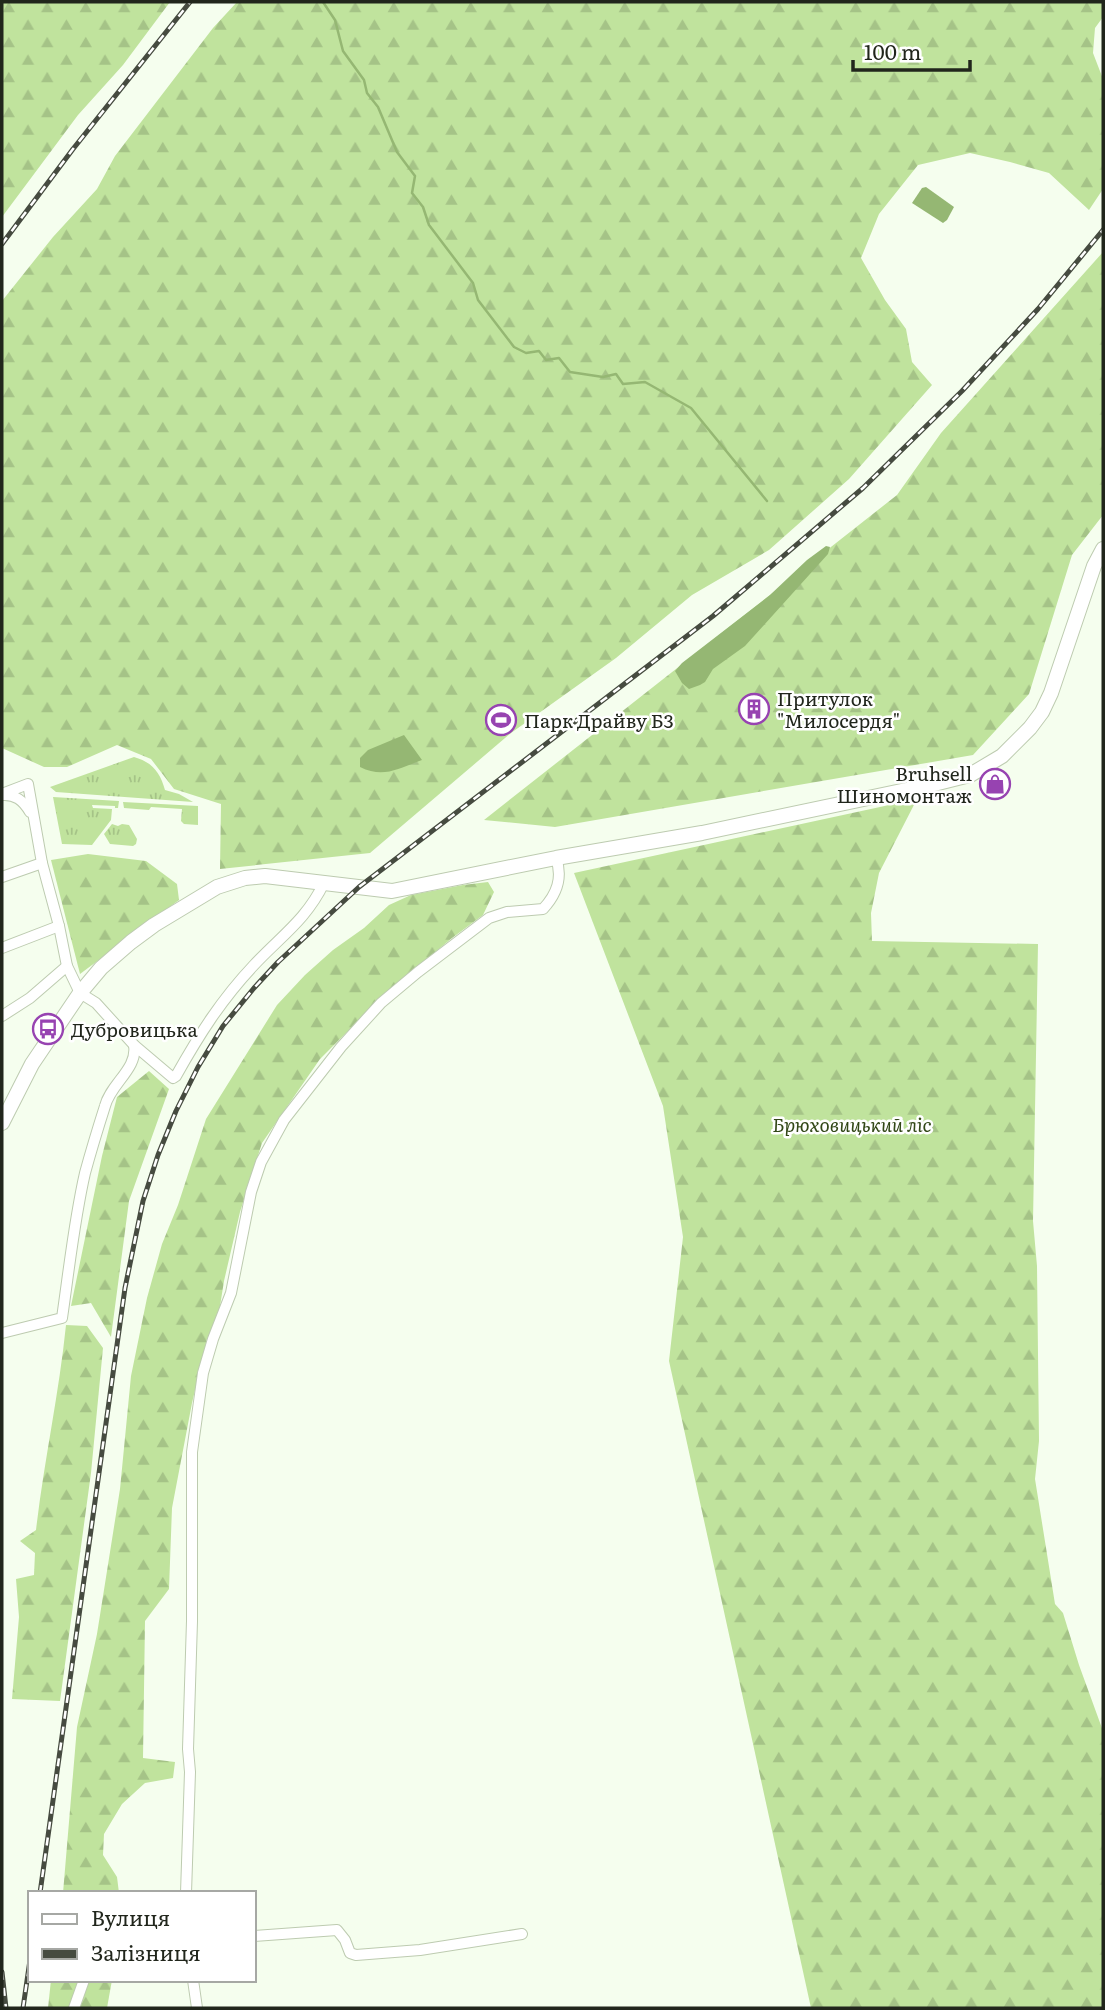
<svg xmlns="http://www.w3.org/2000/svg" width="1105" height="2010" font-family="Literata,serif">
  <style>
    .grass { fill: url(#grass-tufts) }
    .forest { fill: url(#forest-firs) }
    .water { fill: #95b773 }
    .lines { fill: none; stroke-linecap: round; stroke-linejoin: round }
    .stream { stroke: #95b773; stroke-width: 2.5 }
    .minor-casing { stroke: #bdcbb0; stroke-width: 12 }
    .major-casing { stroke: #bdcbb0; stroke-width: 16 }
    .minor { stroke: #fff; stroke-width: 10 }
    .major { stroke: #fff; stroke-width: 14 }
    .rail-casing { stroke: #464b40; stroke-width: 5 }
    .rail { stroke: #fff; stroke-width: 2.5; stroke-dasharray: 8; stroke-linecap: butt }
    .labels { text-anchor: middle; dominant-baseline: central; stroke-width: 5; stroke-linejoin: round; paint-order: stroke }
    .poi-label { font-size: 19px; fill: #21261c; stroke: #fff; text-anchor: start }
    .park-label { font-size: 19px; font-style: italic; fill: #324817; stroke: #fff }
  </style>
  <defs>
    <pattern id="grass-tufts" width="24" height="20" patternUnits="userSpaceOnUse" patternTransform="scale(1.75)"><rect width="24" height="20" fill="#c0e39d"/><path d="M3 7l-1-3M5 7V3M7 7l1-3M15 17l-1-3M17 17v-4M19 17l1-3" fill="none" stroke="#a5c387"/></pattern>
    <pattern id="forest-firs" width="22" height="20" patternUnits="userSpaceOnUse" patternTransform="scale(1.75)"><rect width="22" height="20" fill="#c0e39d"/><path d="M5 1l3.5 6h-7zM16 11l3.5 6h-7z" fill="#a5c387"/></pattern>
  </defs>
  <rect width="100%" height="100%" fill="#f5feee"/>
  <g class="grass">
    <path d="M 134,757 C 152,762 160,772 165,790 L 179,794 L 193,802 L 56,792 L 50,787 Z"/>
    <polygon points="53,797 119,801 118,808 115,808 115,806 92,805 93,808 112,809 111,820 92,845 62,844"/>
    <polygon points="123,802 198,806 198,825 184,824 181,821 182,809 151,807 149,810 124,808"/>
    <polygon points="112,824 118,826 122,824 129,825 137,839 136,844 133,846 110,844 104,834"/>
  </g>
  <g class="forest">
    <polygon points="2,2 170,2 123,65 78,115 2,217"/>
    <polygon points="237,2 1103,2 1103,17 1095,28 1093,53 1103,79 1103,189 1089,210 1049,173 1010,162 970,153 918,165 879,214 861,258 885,300 906,329 912,362 932,385 849,479 769,550 692,595 616,658 511,733 370,853 220,869 221,804 174,789 151,759 117,745 67,767 44,767 2,748 2,301 53,237 97,189 115,156 213,28"/>
    <polygon points="1103,252 1103,515 1072,555 1029,694 973,755 555,827 484,820 897,495 941,433"/>
    <polygon points="917,799 879,873 871,913 872,941 1038,944 1033,1221 1037,1266 1039,1441 1035,1479 1055,1604 1063,1613 1079,1665 1103,1731 1103,2008 811,2008 669,1361 683,1237 663,1106 574,873"/>
    <polygon points="88,854 146,861 177,884 179,900 80,974 51,860"/>
    <polygon points="488,882 494,892 483,915 452,938 387,992 320,1059 262,1143 240,1212 224,1281 217,1325 207,1339 192,1403 172,1508 169,1589 145,1621 143,1758 175,1762 173,1778 145,1783 122,1804 104,1834 103,1855 117,1877 119,1893 63,1893 77,1727 97,1634 120,1489 131,1376 147,1298 162,1244 178,1205 206,1119 277,1005 305,975 333,950 364,928 389,905 411,895 463,885"/>
    <polygon points="149,1071 169,1089 129,1201 111,1337 91,1303 71,1306 102,1156 117,1097"/>
    <path d="M 66,1325 L 87,1326 L 103,1348 L 91,1473 L 60,1701 L 12,1699 L 19,1617 L 16,1579 L 34,1575 L 35,1553 L 20,1541 L 36,1530 C 44,1461 59,1394 66,1325 Z"/>
    <polygon points="51,1980 112,1980 107,2008 48,2008"/>
  </g>
  <g class="water">
    <polygon points="926,187 954,207 947,220 943,223 912,203 922,188"/>
    <polygon points="826,546 830,547 828,554 745,646 713,669 705,682 700,685 689,689 682,683 675,671 682,663 770,595 807,560"/>
    <path d="M 404,735 L 422,760 C 399,768 384,779 360,767 L 360,758 L 368,750 Z"/>
  </g>
  <g class="lines">
    <polyline class="stream" points="323,2 335,20 343,51 364,80 367,93 378,107 397,152 415,176 412,193 423,207 429,225 473,283 478,300 514,347 526,353 539,351 546,360 559,358 570,372 603,377 616,374 623,384 645,382 691,408 767,501"/>
    <g class="minor-casing">
      <g id="minor">
        <path d="M 2,794 L 28,784 L 42,863 L 59,926 L 67,966 L 80,993 L 96,1003 L 134,1045 L 173,1078 L 176,1076 C 199,1035 221,1000 254,965 C 281,936 306,920 324,883"/>
        <path d="M 2,795 C 15,794 23,800 30,812"/>
        <polyline points="2,877 42,863"/>
        <polyline points="2,948 59,926"/>
        <polyline points="2,1016 30,998 67,966"/>
        <path d="M 2,1333 L 62,1318 C 69,1270 74,1221 85,1173 C 91,1151 98,1128 105,1106 C 111,1083 138,1069 134,1045"/>
        <path d="M 186,1893 L 190,1772 L 188,1749 L 192,1621 L 192,1452 L 203,1373 L 213,1339 L 231,1293 L 251,1192 L 261,1162 L 284,1120 L 341,1047 L 381,1003 L 418,972 L 489,918 L 507,912 L 543,909 C 557,894 563,878 556,858"/>
        <polyline points="254,1936 337,1930 345,1940 350,1953 356,1955 420,1950 522,1934"/>
        <polyline points="193,1980 197,2008"/>
        <polyline points="74,2008 84,1980"/>
      </g>
    </g>
    <g class="major-casing">
      <polyline id="major" points="2,1123 32,1064 80,993 101,968 131,942 154,925 217,887 245,878 265,876 392,891 556,858 702,833 930,785 970,775 1002,756 1030,728 1042,712 1051,693 1094,566 1103,549"/>
    </g>
    <use href="#minor" class="minor"/>
    <use href="#major" class="major"/>
    <g class="rail-casing">
      <g id="rail">
        <polyline points="2,244 73,149 190,2"/>
        <polyline points="40,1893 125,1288 143,1201 158,1155 176,1111 198,1067 223,1026 254,988 278,962 359,887 713,616 863,488 962,391 1038,309 1103,230"/>
        <polyline points="2,1972 6,2008"/>
        <polyline points="23,2008 30,1960"/>
      </g>
    </g>
    <use href="#rail" class="rail"/>
  </g>
  <defs>
    <g id="building-ring" transform="scale(1.575)"><circle r="9.5" fill="#fff" stroke="#9743b1" stroke-width="1.5"/><path d="M-4-6H4V6H1V3H-1V6H-4ZM-2.5-4.3h1.7v1.8h-1.7ZM.8-4.3h1.7v1.8H.8ZM-2.5-1h1.7V.8h-1.7ZM.8-1h1.7V.8H.8Z" fill="#9743b1"/></g>
    <g id="stadium-ring" transform="scale(1.575)"><circle r="9.5" fill="#fff" stroke="#9743b1" stroke-width="1.5"/><path d="M0-5a6.5 5 0 1 0 0 10a6.5 5 0 1 0 0-10ZM-3.5-1.8h7v3.6h-7Z" fill="#9743b1"/></g>
    <g id="shop-ring" transform="scale(1.575)"><circle r="9.5" fill="#fff" stroke="#9743b1" stroke-width="1.5"/><path d="M-5-2.5h2.3a2.7 3.5 0 0 1 5.4 0H5L5.5 6h-11ZM-1.5-2.5h3a1.5 2.3 0 0 0-3 0Z" fill="#9743b1"/></g>
    <g id="bus-ring" transform="scale(1.575)"><circle r="9.5" fill="#fff" stroke="#9743b1" stroke-width="1.5"/><path d="M-5-6H5V4H4V6H2V4H-2V6H-4V4H-5ZM-3.5-4V0h7V-4ZM-3.5 1.2v1.5H-2V1.2ZM2 1.2v1.5H3.5V1.2Z" fill="#9743b1"/></g>
  </defs>
  <g fill-rule="evenodd">
    <use href="#building-ring" x="754" y="709"/>
    <use href="#stadium-ring" x="501" y="720"/>
    <use href="#shop-ring" x="995" y="784"/>
    <use href="#bus-ring" x="48" y="1029"/>
  </g>
  <g class="labels">
    <g class="poi-label">
      <text x="777" y="698">Притулок<tspan x="777" dy="22">"Милосердя"</tspan></text>
      <text x="524" y="720">Парк Драйву Б3</text>
      <text x="972" y="773" text-anchor="end">Bruhsell<tspan x="972" dy="22">Шиномонтаж</tspan></text>
      <text x="71" y="1029">Дубровицька</text>
    </g>
    <g class="park-label">
      <text x="852" y="1124">Брюховицький ліс</text>
    </g>
  </g>
  <rect width="1105" height="2010" fill="none" stroke="#21261c" stroke-width="7"/>
  <rect x="28" y="1891" width="228" height="91" fill="#ffffff" stroke="#a6a8a4" stroke-width="2"/>
  <rect x="42" y="1914" width="35" height="10" fill="#ffffff" stroke="#a6a8a4" stroke-width="2"/>
  <text x="91" y="1926" font-size="21" fill="#21261c">Вулиця</text>
  <rect x="42" y="1949" width="35" height="10" fill="#464b40" stroke="#a6a8a4" stroke-width="2"/>
  <text x="91" y="1961" font-size="21" fill="#21261c">Залізниця</text>
  <path d="M853 60v10h117v-10" fill="none" stroke="#21261c" stroke-width="3.5"/>
  <text x="864" y="60" font-size="21" fill="#21261c" stroke="#ffffff" stroke-width="5" paint-order="stroke">100 m</text>
</svg>
